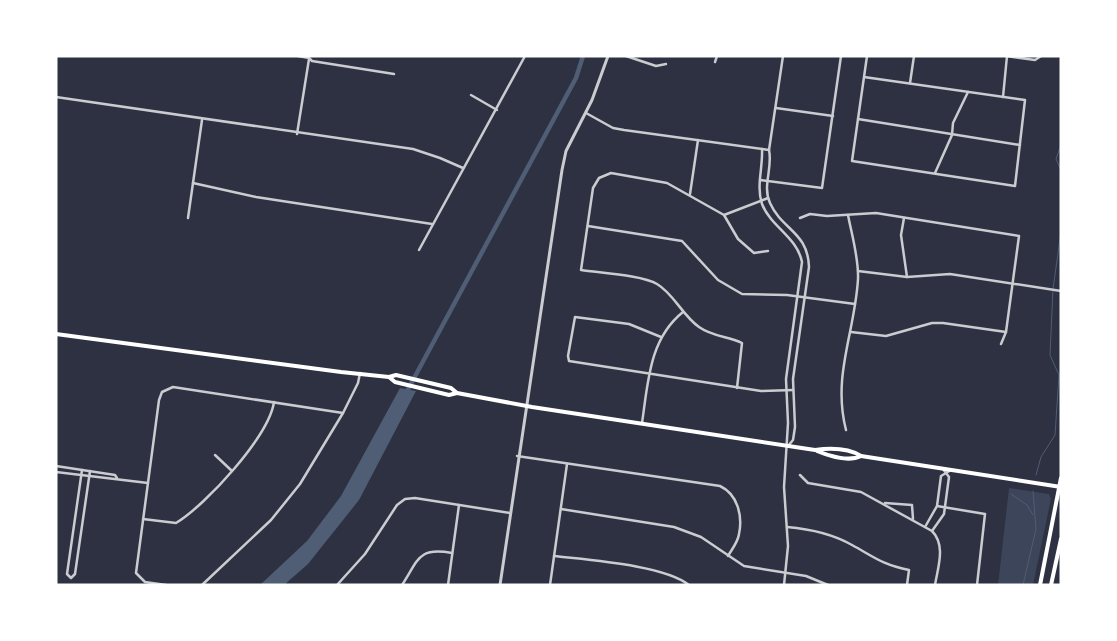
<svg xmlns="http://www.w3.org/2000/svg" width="1117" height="641" font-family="Spectral,serif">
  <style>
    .green { fill: #3c4559 }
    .water { fill: #4f5d75 }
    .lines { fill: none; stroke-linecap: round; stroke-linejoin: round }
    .stream { stroke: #4f5d75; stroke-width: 1 }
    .canal { stroke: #4f5d75; stroke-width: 4.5 }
    .minor { stroke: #caccd0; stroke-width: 2.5 }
    .tertiary { stroke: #caccd0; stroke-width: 3 }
    .secondary { stroke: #fff; stroke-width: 4 }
  </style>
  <rect width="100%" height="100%" fill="#2d3142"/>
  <polygon class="green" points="1009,488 1049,494 1051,499 1033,585 998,585"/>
  <polygon class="water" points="400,388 416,391 359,500 308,564 284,585 260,585 307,541 341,496"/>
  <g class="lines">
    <g class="stream">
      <polyline points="1061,145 1056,159 1061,170"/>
      <polyline points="1036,475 1041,457 1055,435 1059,375 1050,355 1053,289 1061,232"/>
      <polyline points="1011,494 1027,505 1033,515"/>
      <polyline points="1023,585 1036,529 1033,491"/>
    </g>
    <polyline class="canal" points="406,393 576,78 583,56"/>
    <g class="minor">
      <polyline points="298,56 309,58 312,61 394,74"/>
      <polyline points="626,56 656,66 666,64"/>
      <path d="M 783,56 L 769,150 C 773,168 762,186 770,203 C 782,230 808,232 809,267 L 793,379 L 795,427 L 793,440 L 788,446"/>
      <polyline points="1006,56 1035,60 1041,56"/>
      <polyline points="715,62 717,56"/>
      <polyline points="864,77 1025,100 1015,186 852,161 867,56"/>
      <polyline points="910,83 914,56"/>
      <polyline points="471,95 497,110"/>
      <polyline points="56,97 413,149 440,158 463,168"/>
      <polyline points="1003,97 1007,56"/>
      <polyline points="776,108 833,116"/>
      <polyline points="586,113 613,128 624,130 769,150"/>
      <polyline points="858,119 1020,145"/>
      <polyline points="297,134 309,59"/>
      <path d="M 762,149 C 763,168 756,186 762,204 C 771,227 797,237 802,262 L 786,379 L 788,423 L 784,487 L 788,546 L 784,585"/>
      <polyline points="935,173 952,135 953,123 968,92"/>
      <polyline points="760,180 822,188 841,56"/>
      <polyline points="193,183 256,197 432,224"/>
      <polyline points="690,194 698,140"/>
      <polyline points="724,215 768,198"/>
      <polyline points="188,218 202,120"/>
      <polyline points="800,218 810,214 827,216 876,213 1019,236 1006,332 1001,344"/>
      <polyline points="904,218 901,235 907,277"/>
      <polyline points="588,226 682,241 718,280 742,294 787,295 855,304"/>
      <polyline points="419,250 525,56"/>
      <polyline points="858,271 907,277 950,274 1061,291"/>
      <polyline points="851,332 886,336 932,323 943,323 1006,332"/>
      <polyline points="661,337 629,324 575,317 568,356 569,361 761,391 793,390"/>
      <path d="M 737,388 L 742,343 C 728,336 713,337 699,327 C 682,315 674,294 657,284 C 642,275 600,273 581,270 L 593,188 L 599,178 L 611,173 L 667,183 L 724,215 L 738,239 L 754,253 L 768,251"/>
      <path d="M 642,423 C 648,383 649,339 683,312"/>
      <path d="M 846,430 C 832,376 855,332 858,279 C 859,259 852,236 848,215"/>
      <polyline points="215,455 232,471"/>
      <path d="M 517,456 L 720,486 C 737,494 743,515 739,534 C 738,542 732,549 728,556"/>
      <polyline points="56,466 115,475 117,478"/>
      <polyline points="82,470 67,574 71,578 75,574 90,471"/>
      <polyline points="56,472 148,483"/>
      <path d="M 800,475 L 808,483 L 861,492 L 932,531 C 946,545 938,567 935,585"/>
      <polyline points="885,503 912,505 913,519"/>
      <polyline points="937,506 985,514 977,585"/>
      <polyline points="561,509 674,527 701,537 744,566 806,576 828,585"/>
      <path d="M 143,519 L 176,523 C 206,505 269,436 274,402"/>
      <path d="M 787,527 C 810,529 831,533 852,545 C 874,557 883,565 909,570 L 907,585"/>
      <polyline points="925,527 937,506 941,476 951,470"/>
      <polyline points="932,531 944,514 949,477 943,469"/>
      <path d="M 554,556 C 588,560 664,565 689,585"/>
      <polyline points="166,585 145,582 136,573 159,400 162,392 173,387 343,413"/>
      <polyline points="202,585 271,520 300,484 343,413 358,383 360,373"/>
      <polyline points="337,585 365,554 397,505 405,499 415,498 510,513"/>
      <path d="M 402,585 C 419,559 418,547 452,553"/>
      <polyline points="448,585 459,505"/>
      <polyline points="550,585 567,464"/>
    </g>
    <polyline class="tertiary" points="500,585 562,170 566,151 592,100 608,56"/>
    <g class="secondary">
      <path d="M 56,334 L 341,372 L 389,377 L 396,375 L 451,388 L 457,393 L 532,407 L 815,450 C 830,448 848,448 861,456 L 1061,487"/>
      <polyline points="389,377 395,382 449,395 457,393"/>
      <path d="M 817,451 C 829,456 849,462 861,456"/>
      <polyline points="1040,585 1061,478"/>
      <polyline points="1051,585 1061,539"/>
    </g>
  </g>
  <rect width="1117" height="641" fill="none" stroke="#ffffff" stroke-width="115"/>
</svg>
